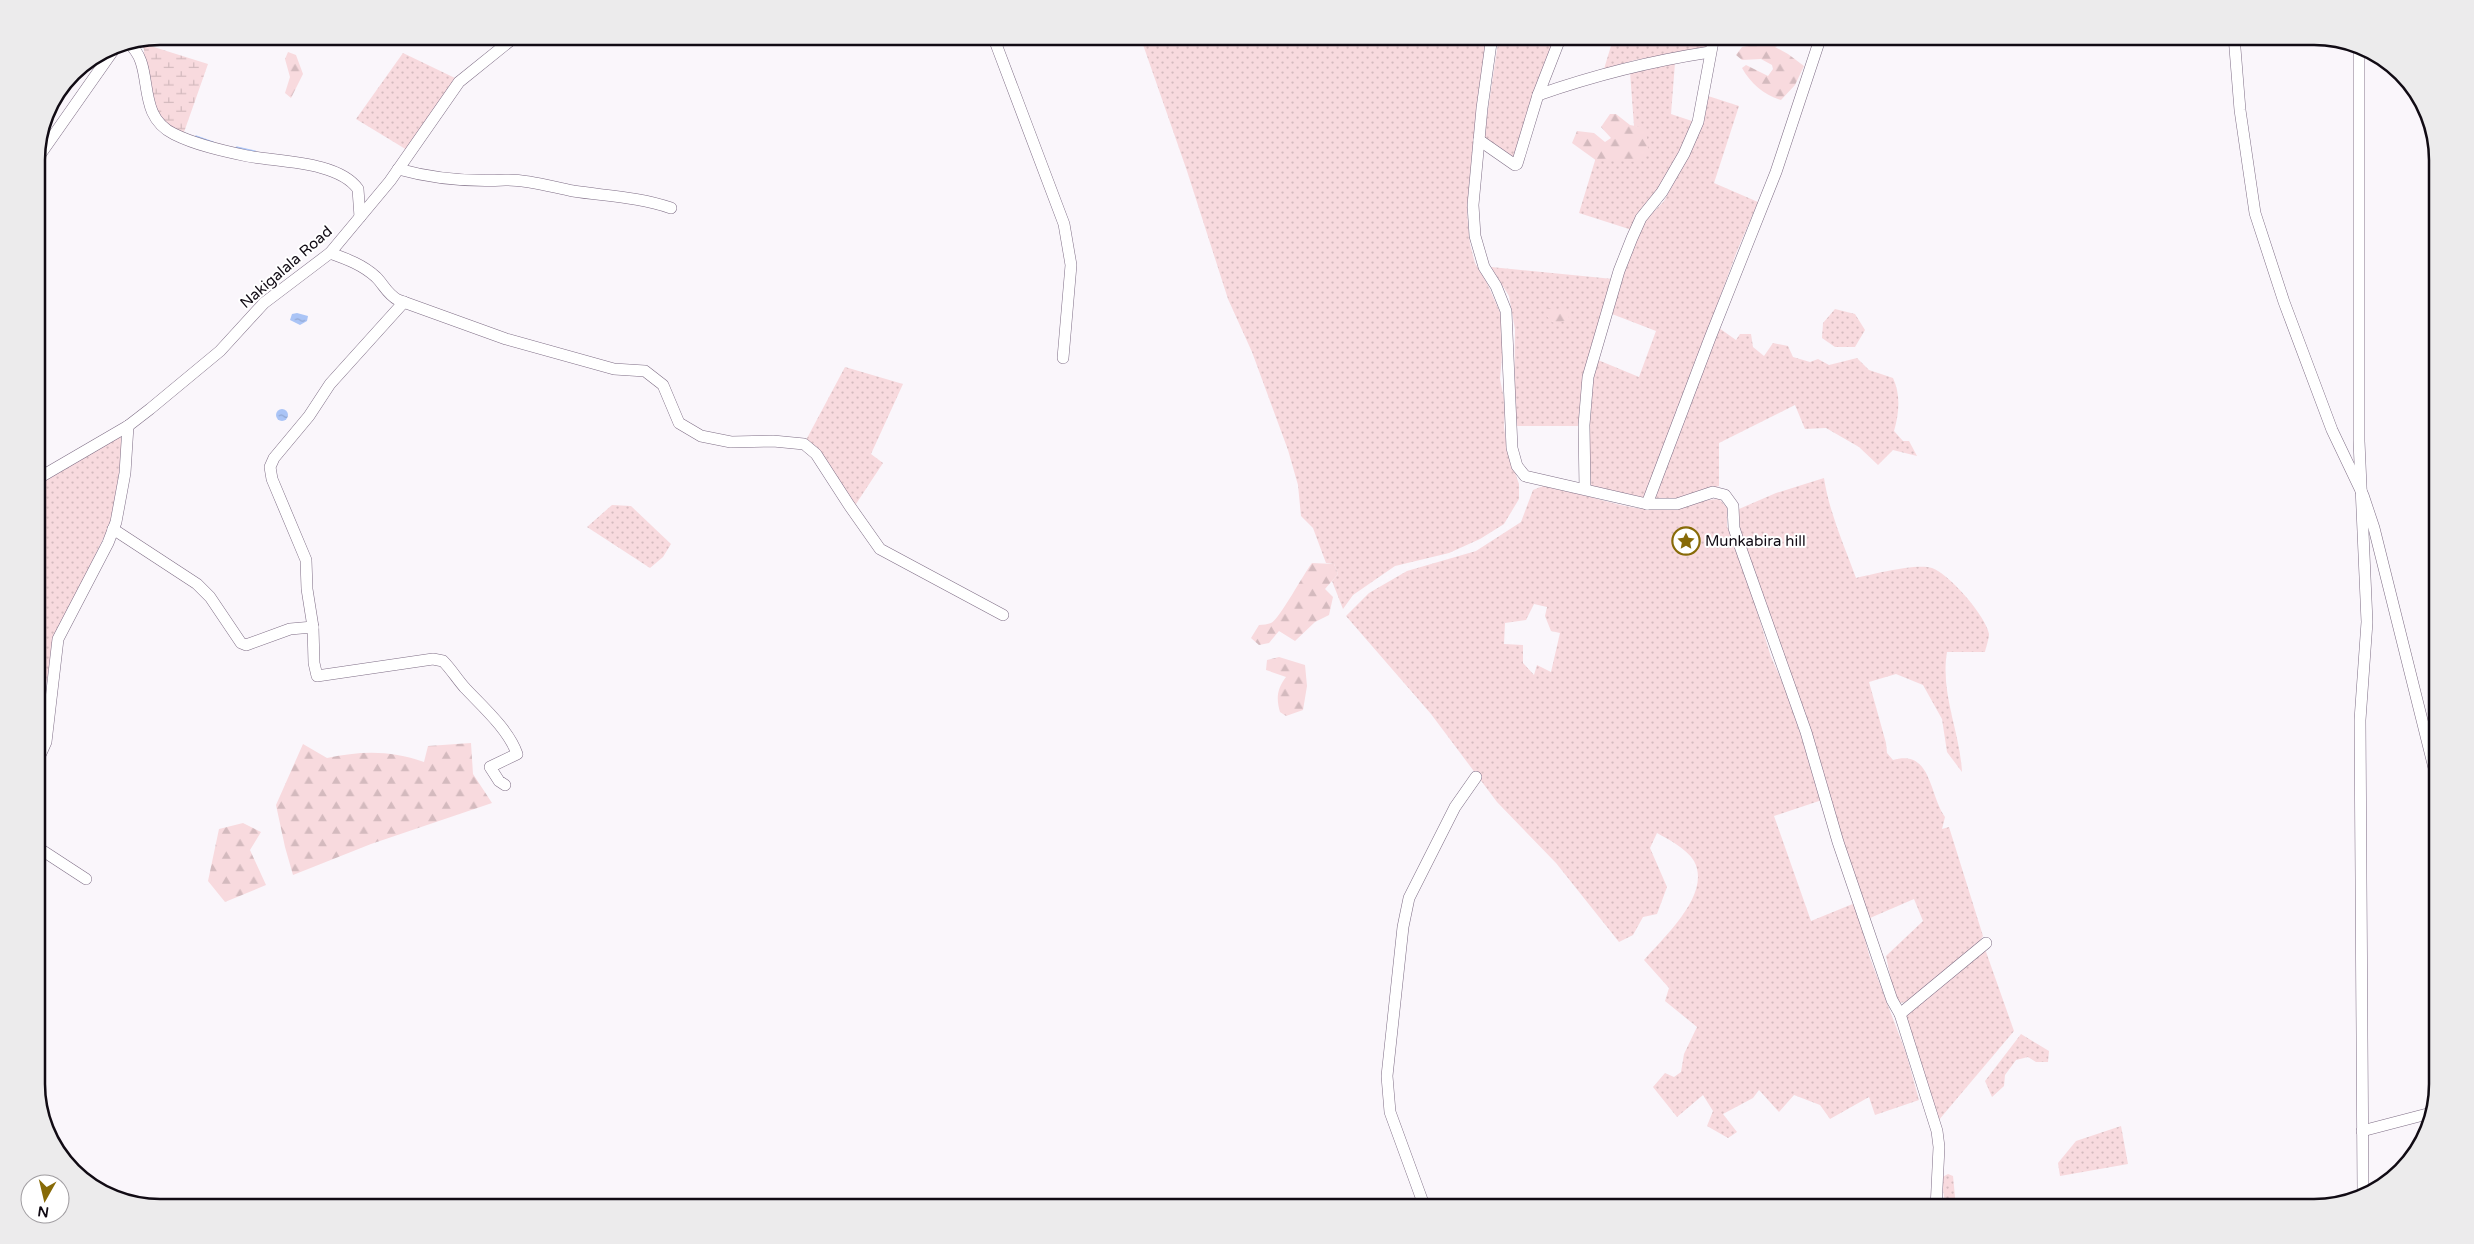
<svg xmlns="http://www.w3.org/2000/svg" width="2474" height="1244" font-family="'Varela Round',sans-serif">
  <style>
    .grass { fill: url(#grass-dots); fill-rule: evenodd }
    .forest { fill: url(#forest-firs) }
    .wetland { fill: url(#wetland-marsh) }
    .water { fill: url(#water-ripples) }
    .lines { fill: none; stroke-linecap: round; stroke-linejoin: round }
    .stream { stroke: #aac4f6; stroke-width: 3 }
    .minor-casing { stroke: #7e6d85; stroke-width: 12 }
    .minor { stroke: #fff; stroke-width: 11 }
    .labels { text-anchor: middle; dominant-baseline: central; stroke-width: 4; stroke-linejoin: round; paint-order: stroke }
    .street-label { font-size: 15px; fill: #110b14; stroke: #fff }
    .poi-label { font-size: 15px; fill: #110b14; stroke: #fff; text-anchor: start }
    .rim { fill: none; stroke: #110b14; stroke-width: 2.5 }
  </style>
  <defs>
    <pattern id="grass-dots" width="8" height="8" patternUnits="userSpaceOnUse" patternTransform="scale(1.25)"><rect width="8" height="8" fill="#f8dade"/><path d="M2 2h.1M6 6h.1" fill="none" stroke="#d4babe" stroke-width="1.8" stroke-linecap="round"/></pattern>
    <pattern id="forest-firs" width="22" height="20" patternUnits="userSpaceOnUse" patternTransform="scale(1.25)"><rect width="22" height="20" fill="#f8dade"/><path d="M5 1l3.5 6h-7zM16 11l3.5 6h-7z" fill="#d4babe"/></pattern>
    <pattern id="wetland-marsh" width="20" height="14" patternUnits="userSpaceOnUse" patternTransform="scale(1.25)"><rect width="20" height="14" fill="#f8dade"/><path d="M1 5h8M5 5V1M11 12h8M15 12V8" fill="none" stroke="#d4babe"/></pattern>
    <pattern id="water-ripples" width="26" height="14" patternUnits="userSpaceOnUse" patternTransform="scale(1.25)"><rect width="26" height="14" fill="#aac4f6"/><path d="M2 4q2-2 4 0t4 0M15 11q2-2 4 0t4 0" fill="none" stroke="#91a7d2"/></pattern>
  </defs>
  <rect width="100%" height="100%" fill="#faf6fb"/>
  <g class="grass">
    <polygon points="1140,36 1488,36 1467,213 1470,244 1475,263 1487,283 1502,317 1504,333 1500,379 1505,404 1504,427 1507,449 1519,484 1519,499 1504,524 1480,539 1449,553 1395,566 1353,595 1343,609 1332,581 1338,574 1334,564 1326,563 1313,528 1301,516 1298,485 1288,450 1252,352 1228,299 1187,171"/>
    <polygon points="1499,36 1555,36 1515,159 1484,137"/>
    <polygon points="1614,36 1711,36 1709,44 1704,49 1635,60 1604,69"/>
    <polygon points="403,53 457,79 407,150 356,119"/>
    <path d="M 1675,63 L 1671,114 L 1692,121 C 1676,162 1657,194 1632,230 L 1579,213 L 1597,154 L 1641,161 L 1646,129 L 1634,126 L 1630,72 Z"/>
    <polygon points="1705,95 1739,106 1714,183 1758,202 1737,251 1645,499 1588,486 1591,387 1598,360 1639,377 1656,331 1612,314 1622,279 1643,223 1664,201 1692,148"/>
    <polygon points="1491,267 1613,279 1581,426 1514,426 1515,329 1509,296"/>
    <polygon points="1835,309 1855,314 1865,330 1855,347 1835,347 1822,338 1823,323"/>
    <path d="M 1719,328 L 1736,340 L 1740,334 L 1751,334 L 1753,347 L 1764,356 L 1773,343 L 1788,346 L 1793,357 L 1810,362 L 1818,359 L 1829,365 L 1857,358 L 1869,370 L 1893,378 C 1901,395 1899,414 1894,431 L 1903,441 L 1909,441 L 1917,456 L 1893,450 L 1878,465 L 1859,447 L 1826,428 L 1805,429 L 1795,405 L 1719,443 L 1719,486 L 1691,497 L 1652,501 Z"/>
    <polygon points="845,367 903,384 871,454 883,463 854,507 805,442"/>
    <polygon points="121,435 121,456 115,514 56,636 43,698 42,732 46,736 37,755 37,506 39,506 37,501 37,483"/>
    <path d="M 1824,478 C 1829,512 1844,545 1856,578 C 1873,574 1917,563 1932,568 C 1949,574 1986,616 1989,634 C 1989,639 1986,647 1985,652 L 1947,652 C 1940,693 1960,732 1962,772 L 1947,752 L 1942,719 L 1923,685 L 1896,674 L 1869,682 L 1886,743 L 1887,753 L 1893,760 C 1932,749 1929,795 1945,817 L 1942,829 L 1949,827 L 1983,936 L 1979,942 L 1907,1002 L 1898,1003 L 1895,999 L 1886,956 L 1923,921 L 1914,899 L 1870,918 L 1844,850 L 1740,533 L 1739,509 L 1776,493 Z"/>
    <path d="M 1543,486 C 1579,491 1623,510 1659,510 C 1680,511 1699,499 1719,499 L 1727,507 L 1727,526 L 1753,598 L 1771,657 L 1786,690 L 1822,800 L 1774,816 L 1811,921 L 1855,903 L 1870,958 L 1906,1053 L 1919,1100 L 1875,1115 L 1869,1097 L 1830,1119 L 1820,1105 L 1794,1095 L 1779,1112 L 1759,1090 L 1753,1098 L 1723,1114 L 1737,1132 L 1728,1138 L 1707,1126 L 1713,1111 L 1703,1095 L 1677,1117 L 1653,1087 L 1665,1073 L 1674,1077 L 1681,1072 L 1684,1054 L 1697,1027 L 1665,1001 L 1669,988 L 1644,960 C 1664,937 1712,894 1694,861 C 1687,849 1668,839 1657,833 L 1650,848 L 1667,887 L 1657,914 L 1643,917 L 1633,935 L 1619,942 L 1556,863 L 1497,802 L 1431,714 L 1346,616 L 1369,593 L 1407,571 L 1476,551 L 1521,522 L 1533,490 ZM 1534,604 L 1547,607 L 1545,616 L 1551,631 L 1560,633 L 1551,672 L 1537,665 L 1534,675 L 1523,663 L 1523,645 L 1504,644 L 1505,623 L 1526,620 Z"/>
    <polygon points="612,505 631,506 671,544 663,557 650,568 587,527"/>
    <polygon points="1985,949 2014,1031 1938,1121 1905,1015"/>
    <polygon points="2021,1034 2049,1051 2048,1062 2036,1062 2028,1057 2016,1060 2005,1075 2004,1086 1992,1097 1985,1081"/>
    <polygon points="2121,1126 2128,1164 2060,1176 2058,1163 2076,1141"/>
    <polygon points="1948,1174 1953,1176 1956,1208 1946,1208 1941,1178"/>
  </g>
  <g class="forest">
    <path d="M 1766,36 L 1784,36 L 1786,42 L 1775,47 L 1788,54 L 1804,66 L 1795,85 L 1781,100 C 1764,95 1751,84 1742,68 L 1746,65 L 1768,76 L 1773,69 L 1772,65 L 1761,59 L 1742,60 L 1736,55 L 1742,47 L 1757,44 Z"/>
    <polygon points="288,52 296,55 303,74 291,98 285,93 290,77 285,59"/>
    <path d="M 1610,114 L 1616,114 L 1630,125 L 1646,128 L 1648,149 L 1641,161 C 1625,163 1612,158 1597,161 L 1572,143 L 1577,131 L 1594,133 L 1605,142 L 1611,138 L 1601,127 Z"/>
    <polygon points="1547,308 1568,311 1569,319 1557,324 1552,322 1545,314"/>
    <path d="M 1312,563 L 1334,564 L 1338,574 L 1325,589 L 1333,597 L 1329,615 L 1315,622 L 1295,641 L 1279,631 L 1269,643 L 1259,645 L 1251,638 L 1259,625 C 1263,625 1268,624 1271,623 C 1279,620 1304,573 1312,563 Z"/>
    <path d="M 1279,657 L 1305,665 L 1307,686 L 1303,710 L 1286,716 L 1280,712 C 1276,698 1277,689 1286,677 L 1266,670 L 1267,660 Z"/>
    <path d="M 471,743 L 473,774 L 492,803 L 371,844 L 293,875 L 285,847 L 276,805 L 303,744 L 327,758 C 361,751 390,750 424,762 L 428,746 Z"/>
    <polygon points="243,823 261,832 250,850 266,885 225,902 208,881 219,829"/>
  </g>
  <polygon class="wetland" points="141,43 208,64 183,135 146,110 144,49"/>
  <g class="water">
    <polygon points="297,313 308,316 307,321 300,325 290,320 292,314"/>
    <circle cx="282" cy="415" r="6"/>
  </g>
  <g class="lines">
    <g class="stream">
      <polyline points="196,137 213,143"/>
      <polyline points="237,148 255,152"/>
    </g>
    <g class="minor-casing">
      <g id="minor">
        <polyline points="993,36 1064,224 1071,265 1063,358"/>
        <polyline points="1492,36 1482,108 1473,205 1475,236 1484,267 1496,286 1506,311 1512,448 1517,466 1525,476 1647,504 1677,504 1713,492 1725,495 1733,506 1734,528 1740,546 1806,732 1838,842 1892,1000 1900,1014 1937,1131 1939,1147 1936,1208"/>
        <polyline points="2234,36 2240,110 2255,213 2284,302 2332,430 2363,495 2374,528 2438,784"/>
        <path d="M 128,43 C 157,65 133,114 174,134 C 196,145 223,151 247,156 C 278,162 338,161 358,189 L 360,217"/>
        <polyline points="2359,47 2359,441 2367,622 2360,720 2363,1193"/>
        <path d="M 1538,95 C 1595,75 1651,61 1710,52"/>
        <polyline points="1479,140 1515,165 1517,164 1538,95 1561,36"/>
        <polyline points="37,159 117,45"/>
        <path d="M 398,169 C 434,179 468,182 505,180 C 526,179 552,187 573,191 C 606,196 639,197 671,208"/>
        <path d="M 330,253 C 347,259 363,265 376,277 C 384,285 387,294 398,300 L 506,339 L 614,369 L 645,371 L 663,385 L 679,423 L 701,436 L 731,442 L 773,441 L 804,444 L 816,454 L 849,505 L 880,549 L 1003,615"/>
        <polyline points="37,479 128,426 150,409 220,351 264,303 330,253 390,181 459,82 516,36"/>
        <polyline points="1585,489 1584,425 1588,377 1619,271 1632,238 1641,218 1662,192 1684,154 1698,122 1714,36"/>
        <polyline points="1647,504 1710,338 1776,172 1821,36"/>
        <path d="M 113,529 L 197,584 L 210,597 L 241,643 L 246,645 L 290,629 L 313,627 L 314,663 L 317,676 L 433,659 L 443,661 C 451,669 457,679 465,688 C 482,706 509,730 517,754 L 490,767 L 499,781 L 505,785"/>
        <polyline points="313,627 307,589 306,560 272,479 270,467 274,458 309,416 330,384 404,302"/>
        <polyline points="37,762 46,742 58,639 108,543 116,522 125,473 128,426"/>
        <polyline points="37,847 86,879"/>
        <polyline points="1900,1014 1986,943"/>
        <polyline points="2362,1131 2431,1113"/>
        <polyline points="1425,1208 1390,1112 1387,1076 1403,927 1409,898 1455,807 1476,777"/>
      </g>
    </g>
    <use href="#minor" class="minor"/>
  </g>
  <defs>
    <g id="sight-ring" transform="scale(1.4375)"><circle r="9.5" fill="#fff" stroke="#876a07" stroke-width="1.5"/><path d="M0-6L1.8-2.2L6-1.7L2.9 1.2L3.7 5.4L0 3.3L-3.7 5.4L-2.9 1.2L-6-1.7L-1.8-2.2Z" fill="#876a07"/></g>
  </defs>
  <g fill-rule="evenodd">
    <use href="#sight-ring" x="1686" y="541"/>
  </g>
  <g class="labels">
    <g class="street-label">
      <text transform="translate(286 267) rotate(-41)">Nakigalala Road</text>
    </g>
    <g class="poi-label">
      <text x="1705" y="541">Munkabira hill</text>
    </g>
  </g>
  <path d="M0 0H2474V1244H0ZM160 45H2314A115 115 0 0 1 2429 160V1084A115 115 0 0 1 2314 1199H160A115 115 0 0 1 45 1084V160A115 115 0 0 1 160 45Z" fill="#ecebec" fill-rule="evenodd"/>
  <path class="rim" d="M160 45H2314A115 115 0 0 1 2429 160V1084A115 115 0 0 1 2314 1199H160A115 115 0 0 1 45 1084V160A115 115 0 0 1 160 45Z"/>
  <g transform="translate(45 1199) rotate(188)"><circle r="24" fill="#ffffff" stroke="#a09da1"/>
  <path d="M0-4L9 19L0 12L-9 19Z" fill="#876a07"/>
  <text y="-8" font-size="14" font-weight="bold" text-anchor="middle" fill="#110b14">N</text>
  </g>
</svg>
